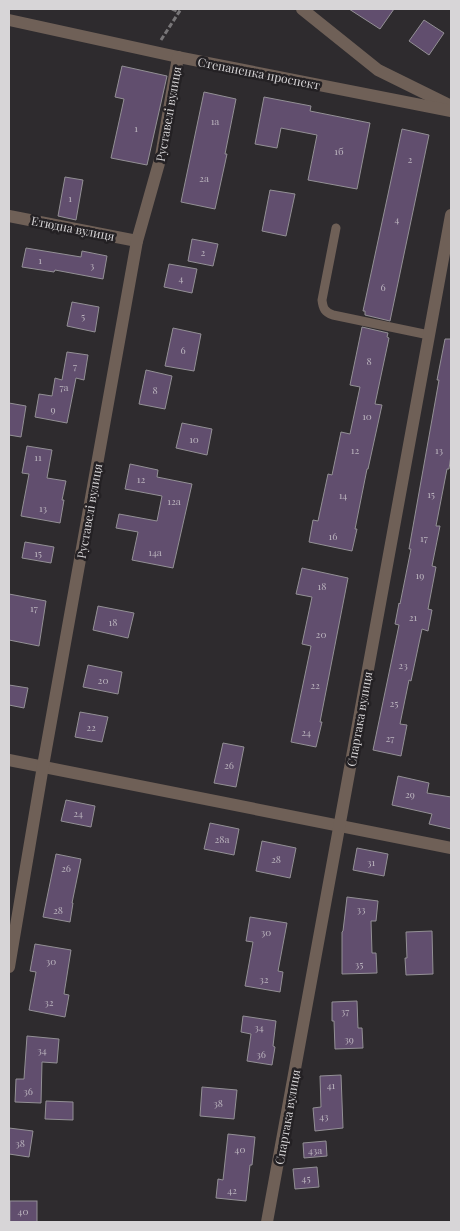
<svg xmlns="http://www.w3.org/2000/svg" width="460" height="1231" font-family="'Playfair Display',serif">
  <style>
    .building { fill: #614e6e; stroke: #939095 }
    .lines { fill: none; stroke-linecap: round; stroke-linejoin: round }
    .path { stroke: #787678; stroke-width: 3; stroke-dasharray: 5 2.5; stroke-linecap: butt }
    .service { stroke: #6f6057; stroke-width: 9 }
    .minor { stroke: #6f6057; stroke-width: 12 }
    .labels { text-anchor: middle; dominant-baseline: central; stroke-width: 5; stroke-linejoin: round; paint-order: stroke }
    .number-label { font-size: 10px; fill: #bab3bd }
    .street-label { font-size: 12px; fill: #d7d5d7; stroke: #242124 }
  </style>
  <rect width="100%" height="100%" fill="#2e2b2e"/>
  <g class="building">
    <polygon points="349,9 394,9 380,29"/>
    <polygon points="424,20 444,33 429,55 409,41"/>
    <polygon points="122,66 167,76 147,165 111,158 124,99 115,97"/>
    <polygon points="204,92 236,99 225,154 227,154 215,209 181,202"/>
    <polygon points="264,97 311,106 310,111 370,123 357,189 308,180 317,135 281,128 277,148 255,144"/>
    <polygon points="402,129 429,135 390,321 365,315 365,311 363,311"/>
    <polygon points="65,177 83,180 76,220 58,216"/>
    <polygon points="270,190 295,194 286,236 262,231"/>
    <polygon points="192,239 218,244 213,266 188,261"/>
    <polygon points="26,248 81,257 82,251 107,256 103,279 55,270 54,272 22,267"/>
    <polygon points="169,264 197,269 192,293 164,287"/>
    <polygon points="72,302 99,307 95,332 67,326"/>
    <polygon points="362,327 388,333 387,337 389,338 375,404 382,405 368,469 367,469 355,529 357,529 352,551 309,542 313,520 318,521 328,474 332,475 341,432 350,434 360,387 350,385"/>
    <polygon points="173,328 201,334 194,371 165,366"/>
    <polygon points="445,339 451,339 451,455 449,469 447,469 436,526 440,526 432,566 436,567 428,609 432,610 428,631 422,629 411,681 409,680 400,724 407,725 401,756 373,750 399,625 395,624 399,603 400,604 411,549 409,549 439,380 437,380"/>
    <polygon points="67,352 88,355 84,380 76,378 67,423 35,417 39,394 52,396 55,378 62,380"/>
    <polygon points="146,370 172,376 165,409 139,404"/>
    <polygon points="9,403 26,406 21,437 9,435"/>
    <polygon points="182,423 212,429 207,455 176,448"/>
    <polygon points="27,446 52,450 47,478 66,481 62,500 64,500 60,523 21,516 29,474 22,473"/>
    <polygon points="130,464 158,470 157,477 192,484 173,568 132,560 138,532 116,528 119,514 157,521 162,496 125,489"/>
    <polygon points="25,542 54,547 51,563 22,558"/>
    <polygon points="302,568 348,578 320,722 322,722 316,747 291,742 311,646 302,644 312,597 296,594"/>
    <polygon points="9,594 46,601 39,646 9,640"/>
    <polygon points="98,606 134,613 128,638 93,630"/>
    <polygon points="88,665 122,672 118,694 83,687"/>
    <polygon points="9,685 28,688 24,708 9,705"/>
    <polygon points="80,712 108,717 102,742 75,737"/>
    <polygon points="223,743 244,747 236,787 214,783"/>
    <polygon points="398,776 429,783 427,793 451,797 451,829 429,824 432,814 392,805"/>
    <polygon points="66,800 95,806 91,827 61,821"/>
    <polygon points="210,823 239,829 234,855 204,849"/>
    <polygon points="262,841 296,848 290,878 256,871"/>
    <polygon points="357,848 388,854 384,876 353,870"/>
    <polygon points="56,854 81,859 72,903 73,903 70,922 43,917"/>
    <polygon points="347,897 378,901 376,921 371,921 372,953 376,953 377,973 342,974 342,932 343,931"/>
    <polygon points="250,917 287,923 278,971 283,972 280,992 245,986 253,942 246,941"/>
    <polygon points="432,931 433,974 406,975 405,958 407,958 406,932"/>
    <polygon points="35,944 71,950 64,994 69,995 65,1017 29,1010 36,972 30,971"/>
    <polygon points="357,1001 358,1028 362,1028 363,1048 335,1049 334,1021 332,1021 332,1002"/>
    <polygon points="243,1016 276,1021 273,1046 275,1047 272,1065 247,1061 251,1034 241,1032"/>
    <polygon points="27,1036 59,1039 57,1063 42,1062 41,1103 15,1102 16,1079 24,1079"/>
    <polygon points="341,1075 343,1128 315,1131 313,1108 321,1107 320,1076"/>
    <polygon points="202,1087 237,1090 234,1119 200,1116"/>
    <polygon points="46,1101 73,1102 73,1120 45,1119"/>
    <polygon points="9,1128 33,1131 29,1157 9,1154"/>
    <polygon points="228,1134 255,1137 252,1165 250,1165 246,1201 216,1198 218,1179 223,1180"/>
    <polygon points="326,1141 327,1156 304,1158 303,1143"/>
    <polygon points="317,1167 319,1187 295,1189 293,1169"/>
    <rect x="10" y="1201" width="27" height="21"/>
  </g>
  <g class="lines">
    <g class="path">
      <polyline points="172,9 179,12"/>
      <polyline points="161,40 181,9"/>
    </g>
    <path class="service" d="M 336,228 L 322,300 C 323,309 325,312 333,315 L 429,335"/>
    <g class="minor">
      <polyline points="302,9 378,70 451,106"/>
      <polyline points="9,20 178,57 451,111"/>
      <polyline points="9,216 137,241"/>
      <polyline points="9,760 451,848"/>
      <polyline points="9,967 43,766 137,241 161,156 178,57"/>
      <polyline points="267,1222 451,215"/>
    </g>
  </g>
  <g class="labels">
    <g class="number-label">
      <text x="215" y="121">1а</text>
      <text x="136" y="128">1</text>
      <text x="339" y="151">1б</text>
      <text x="410" y="159">2</text>
      <text x="204" y="178">2а</text>
      <text x="70" y="198">1</text>
      <text x="397" y="219">4</text>
      <text x="203" y="252">2</text>
      <text x="40" y="260">1</text>
      <text x="92" y="265">3</text>
      <text x="181" y="278">4</text>
      <text x="383" y="287">6</text>
      <text x="83" y="316">5</text>
      <text x="183" y="350">6</text>
      <text x="369" y="361">8</text>
      <text x="75" y="366">7</text>
      <text x="64" y="387">7а</text>
      <text x="155" y="390">8</text>
      <text x="53" y="409">9</text>
      <text x="367" y="416">10</text>
      <text x="194" y="439">10</text>
      <text x="355" y="450">12</text>
      <text x="439" y="450">13</text>
      <text x="38" y="457">11</text>
      <text x="141" y="479">12</text>
      <text x="431" y="494">15</text>
      <text x="343" y="495">14</text>
      <text x="174" y="501">12а</text>
      <text x="43" y="508">13</text>
      <text x="333" y="536">16</text>
      <text x="424" y="538">17</text>
      <text x="155" y="552">14а</text>
      <text x="38" y="553">15</text>
      <text x="420" y="575">19</text>
      <text x="322" y="586">18</text>
      <text x="34" y="608">17</text>
      <text x="413" y="617">21</text>
      <text x="113" y="622">18</text>
      <text x="321" y="634">20</text>
      <text x="403" y="665">23</text>
      <text x="103" y="680">20</text>
      <text x="315" y="685">22</text>
      <text x="394" y="703">25</text>
      <text x="91" y="727">22</text>
      <text x="306" y="732">24</text>
      <text x="390" y="738">27</text>
      <text x="229" y="765">26</text>
      <text x="410" y="794">29</text>
      <text x="78" y="813">24</text>
      <text x="222" y="839">28а</text>
      <text x="276" y="859">28</text>
      <text x="371" y="862">31</text>
      <text x="66" y="868">26</text>
      <text x="361" y="909">33</text>
      <text x="58" y="910">28</text>
      <text x="266" y="932">30</text>
      <text x="51" y="961">30</text>
      <text x="359" y="964">35</text>
      <text x="264" y="979">32</text>
      <text x="49" y="1002">32</text>
      <text x="345" y="1011">37</text>
      <text x="259" y="1027">34</text>
      <text x="349" y="1039">39</text>
      <text x="42" y="1050">34</text>
      <text x="261" y="1054">36</text>
      <text x="331" y="1085">41</text>
      <text x="28" y="1091">36</text>
      <text x="218" y="1103">38</text>
      <text x="324" y="1116">43</text>
      <text x="20" y="1143">38</text>
      <text x="240" y="1149">40</text>
      <text x="315" y="1150">43а</text>
      <text x="306" y="1178">45</text>
      <text x="232" y="1190">42</text>
      <text x="23" y="1211">40</text>
    </g>
    <g class="street-label">
      <text transform="translate(259 73) rotate(11)">Степаненка проспект</text>
      <text transform="translate(168 114) rotate(-80)">Руставелі вулиця</text>
      <text transform="translate(73 228) rotate(11)">Етюдна вулиця</text>
      <text transform="translate(89 511) rotate(-80)">Руставелі вулиця</text>
      <text transform="translate(359 719) rotate(-80)">Спартака вулиця</text>
      <text transform="translate(287 1117) rotate(-80)">Спартака вулиця</text>
    </g>
  </g>
  <rect width="460" height="1231" fill="none" stroke="#d7d5d7" stroke-width="20"/>
</svg>
